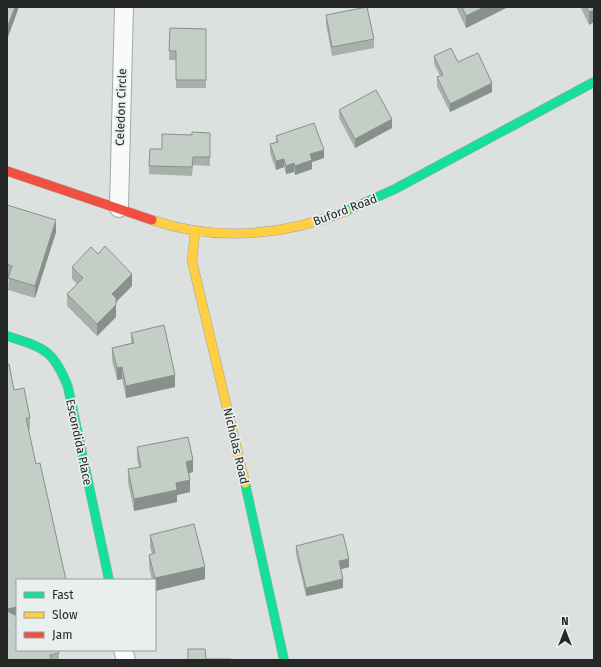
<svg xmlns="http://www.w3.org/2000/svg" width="601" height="667" font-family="'Fira Sans',sans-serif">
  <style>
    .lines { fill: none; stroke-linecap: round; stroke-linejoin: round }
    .street-casing { stroke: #a4a7a6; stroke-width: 20 }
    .fast-casing { stroke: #a4a7a6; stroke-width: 10 }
    .slow-casing { stroke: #a4a7a6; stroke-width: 10 }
    .jam-casing { stroke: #a4a7a6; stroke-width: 10 }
    .street { stroke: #fafafa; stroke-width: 18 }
    .fast { stroke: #16e098; stroke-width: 9 }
    .slow { stroke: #ffcf43; stroke-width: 9 }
    .jam { stroke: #f24e42; stroke-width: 9 }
    .wall { fill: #a7b1aa }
    .shaded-wall { fill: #88908b }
    .building { fill: #c2cec6; stroke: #88908b }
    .labels { text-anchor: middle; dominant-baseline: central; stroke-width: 3.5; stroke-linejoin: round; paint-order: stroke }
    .street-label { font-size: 12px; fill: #252827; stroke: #e8efee }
  </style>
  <rect width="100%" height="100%" fill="#dce1df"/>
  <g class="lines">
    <g class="street-casing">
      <g id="street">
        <polyline points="119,208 124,7"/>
        <polyline points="123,650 126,660"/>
      </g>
    </g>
    <g class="fast-casing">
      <g id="fast">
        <polyline points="346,211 395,189 594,82"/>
        <path d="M 7,336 C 44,348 53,349 68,387 L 109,580"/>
        <polyline points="245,483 284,660"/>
      </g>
    </g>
    <g class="slow-casing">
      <g id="slow">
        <path d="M 152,220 C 216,242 284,236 346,211"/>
        <polyline points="195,232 192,261 245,483"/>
      </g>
    </g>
    <g class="jam-casing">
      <polyline id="jam" points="7,171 152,220"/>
    </g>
    <use href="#street" class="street"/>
    <use href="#fast" class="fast"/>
    <use href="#slow" class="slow"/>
    <use href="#jam" class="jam"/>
  </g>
  <g class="wall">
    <polygon points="456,7 508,7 466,28"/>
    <polygon points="581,7 594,7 589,25 581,8"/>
    <polygon points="326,15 374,39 374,48 332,56 326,24"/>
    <polygon points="170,28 206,29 206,88 176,88 176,60 169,60"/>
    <polygon points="434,56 458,62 492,92 450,112 437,86 437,77 440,76 434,64"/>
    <polygon points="339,110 392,128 355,148 339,118"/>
    <polygon points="276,136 324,158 312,162 312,169 295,175 294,172 286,174 284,167 276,170 270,153 270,144 276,142"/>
    <polygon points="210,141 210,166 193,165 192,176 149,174 150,149 162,149"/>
    <polygon points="7,205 56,232 35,298 8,290 9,277 7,277"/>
    <polygon points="98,254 132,286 116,302 116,317 97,336 67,306 67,294 77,284 72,279 72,267"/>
    <polygon points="131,333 175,387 126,398 122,379 117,380 112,360 112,348 131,343"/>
    <polygon points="7,364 14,390 30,418 30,430 29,430 17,580 17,650 59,653 59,660 7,660"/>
    <polygon points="137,447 193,472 188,474 190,492 177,495 177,502 134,511 128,482 128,469 139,467 137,460"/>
    <polygon points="150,535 205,579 155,591 155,580 152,580 149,567 149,555 152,554 150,547"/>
    <polygon points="296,546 349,567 341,569 343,588 306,596 296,554"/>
  </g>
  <g class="shaded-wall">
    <polygon points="15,7 19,7 7,40 7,28"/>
    <polygon points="484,7 508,7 466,28 466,16"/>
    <polygon points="594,10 594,22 589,25 589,12"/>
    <polygon points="492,83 492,92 450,112 450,104"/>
    <polygon points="392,119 392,128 355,148 355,139"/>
    <polygon points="324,150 324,158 312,162 312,169 295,175 295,166 310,154"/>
    <polygon points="284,159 284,167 276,170 276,161"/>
    <polygon points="294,163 294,172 286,174 286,166"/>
    <polygon points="56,220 56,232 35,298 35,286"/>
    <polygon points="132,274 132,286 112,306 112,294"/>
    <polygon points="116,305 116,317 97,336 97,324"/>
    <polygon points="122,367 122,379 117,380 117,368"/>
    <polygon points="175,375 175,387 126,398 126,386"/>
    <polygon points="193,460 193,472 186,474 186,462"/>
    <polygon points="190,480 190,492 177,495 177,502 134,511 134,499 176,483"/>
    <polygon points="349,559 349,567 339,570 339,561"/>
    <polygon points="205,567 205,579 155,591 155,578"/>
    <polygon points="343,579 343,588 306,596 306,588"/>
    <polygon points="17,607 17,619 7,621 7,609"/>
  </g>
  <g class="building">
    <polygon points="7,7 15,7 7,28"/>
    <polygon points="367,7 374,39 332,47 326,15"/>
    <polygon points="462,7 484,7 466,16"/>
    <polygon points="586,7 594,7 594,10 589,12"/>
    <polygon points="170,28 206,29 206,80 176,80 176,51 169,51"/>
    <polygon points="451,48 458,62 478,53 492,83 450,104 437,77 443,75 434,56"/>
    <polygon points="376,90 392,119 355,139 339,110"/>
    <polygon points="314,123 324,150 310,154 312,160 295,166 294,163 286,166 284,159 276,161 270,144 278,142 276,136"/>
    <polygon points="192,132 210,133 210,157 193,157 192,167 149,166 150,149 162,149 162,134 192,135"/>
    <polygon points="7,205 56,220 35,286 8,278 12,266 7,264"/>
    <polygon points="105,246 132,274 112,294 116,298 116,305 97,324 67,294 83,278 72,267 91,247 98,254"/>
    <polygon points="164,325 175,375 126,386 122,367 117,368 112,348 134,343 131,333"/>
    <polygon points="7,364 9,364 14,390 24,388 30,418 26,418 36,464 40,463 66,580 17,580 17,607 7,609"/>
    <polygon points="188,437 193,460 186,462 190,480 176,483 177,490 134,499 128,469 141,467 137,447"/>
    <polygon points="194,524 205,567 155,578 149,555 155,553 150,535"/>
    <polygon points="343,534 349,559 339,561 343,579 306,588 296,546"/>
    <polygon points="7,611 17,616 17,650 58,650 59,653 50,655 51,660 7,660 7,631 8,631 7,625"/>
    <polygon points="188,649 205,649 206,659 231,659 231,660 188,660"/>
  </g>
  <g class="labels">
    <g class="street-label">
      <text transform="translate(121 107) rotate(-88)">Celedon Circle</text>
      <text transform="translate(345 210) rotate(-21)">Buford Road</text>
      <text transform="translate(79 442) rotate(78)">Escondida Place</text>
      <text transform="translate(236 446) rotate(77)">Nicholas Road</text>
    </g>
  </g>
  <rect width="601" height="667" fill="none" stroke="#252827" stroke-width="16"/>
  <rect x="16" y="579" width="140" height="72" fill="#e8efee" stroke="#9a9f9e"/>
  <rect x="24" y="592" width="20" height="6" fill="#16e098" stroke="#9a9f9e"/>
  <text x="52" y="599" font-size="12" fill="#252827">Fast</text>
  <rect x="24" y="612" width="20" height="6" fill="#ffcf43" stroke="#9a9f9e"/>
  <text x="52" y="619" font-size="12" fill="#252827">Slow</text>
  <rect x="24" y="632" width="20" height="6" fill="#f24e42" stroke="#9a9f9e"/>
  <text x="52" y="639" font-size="12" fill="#252827">Jam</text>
  <g transform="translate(565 631)" stroke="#e8efee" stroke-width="3" paint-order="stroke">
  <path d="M0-3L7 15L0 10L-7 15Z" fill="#252827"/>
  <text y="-6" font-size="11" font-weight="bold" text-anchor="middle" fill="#252827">N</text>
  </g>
</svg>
